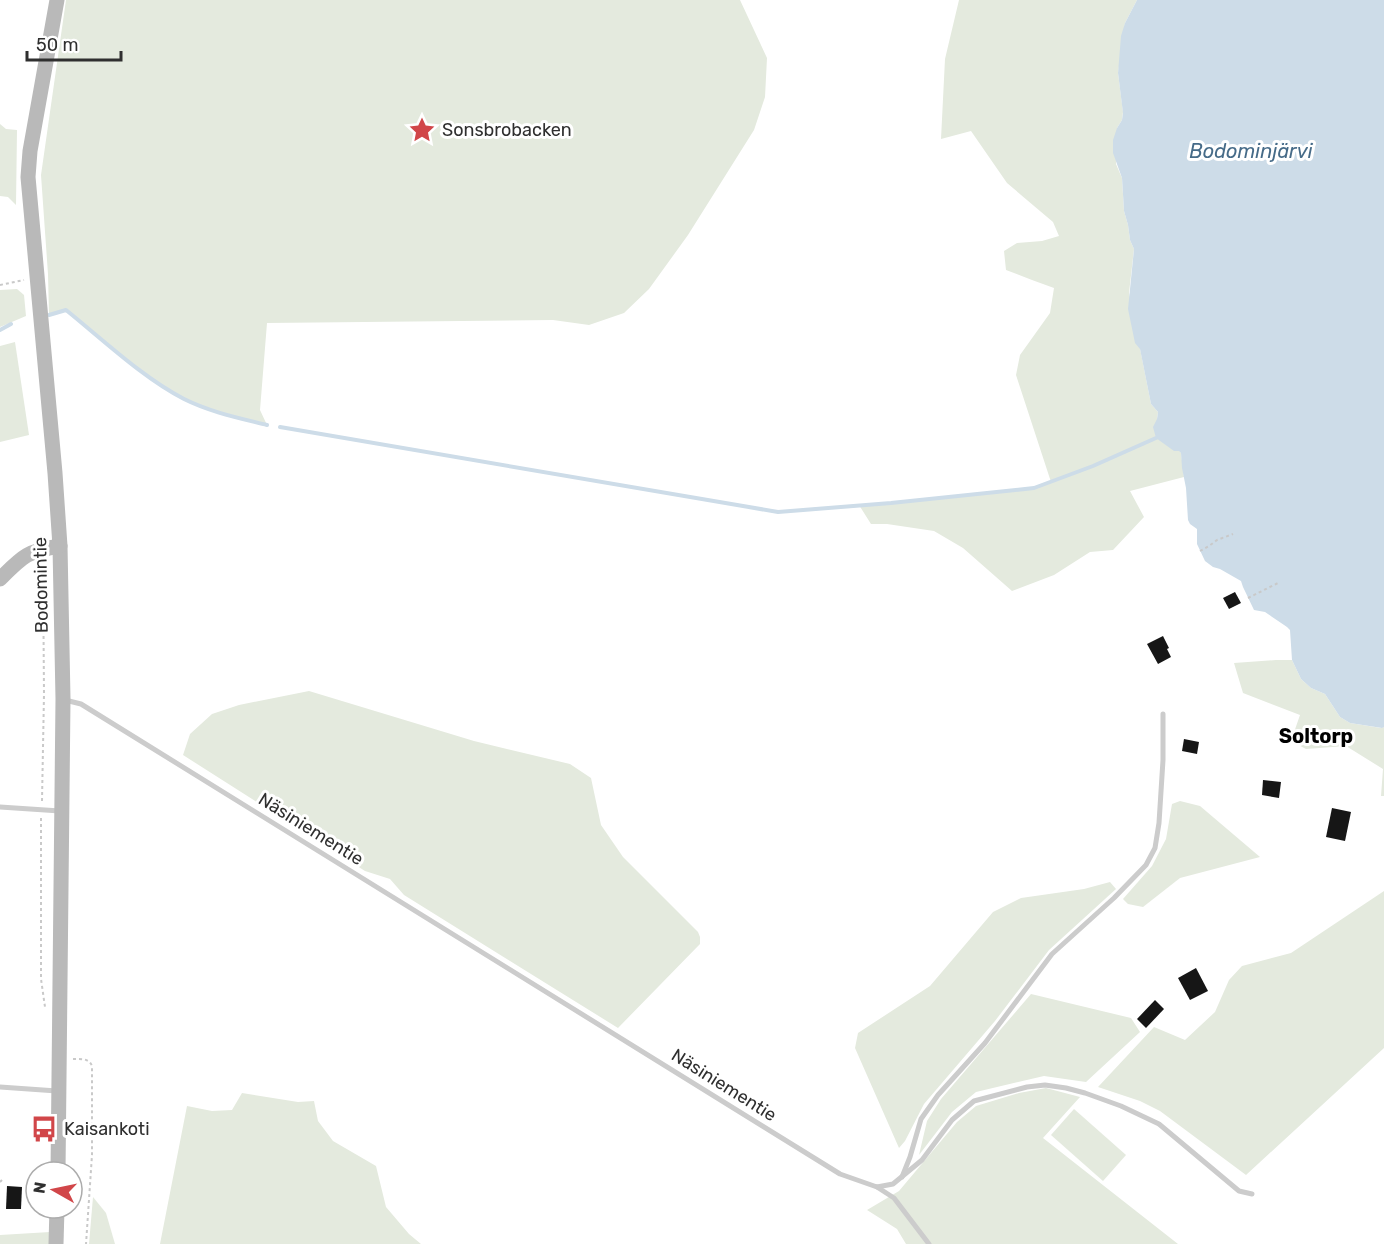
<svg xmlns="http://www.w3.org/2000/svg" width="1384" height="1244" font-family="Rubik,sans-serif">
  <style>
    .green { fill: #e4eade }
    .water { fill: #cddce8 }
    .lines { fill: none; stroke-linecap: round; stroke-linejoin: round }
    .stream { stroke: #cddce8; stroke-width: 4 }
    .building { fill: #161616 }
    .path { stroke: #c9c9c9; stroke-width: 2; stroke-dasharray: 3 3; stroke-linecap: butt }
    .lane { stroke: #ccc; stroke-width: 5 }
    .secondary { stroke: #b9b9b9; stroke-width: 15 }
    .labels { text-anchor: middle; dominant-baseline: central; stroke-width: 6; stroke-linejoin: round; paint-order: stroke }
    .poi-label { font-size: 18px; fill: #2f2f2f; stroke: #fff; text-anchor: start }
    .street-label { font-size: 18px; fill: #2f2f2f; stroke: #fff }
    .water-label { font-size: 20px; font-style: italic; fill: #466b88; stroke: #fff }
    .neighbourhood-label { font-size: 20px; font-weight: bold; fill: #000; stroke: #fff }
  </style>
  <rect width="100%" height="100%" fill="#fff"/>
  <g class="green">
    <path d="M 66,0 L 740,0 L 767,58 L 765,97 L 754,130 L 688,235 L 649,289 L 624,313 L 589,325 L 553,320 L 267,323 L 260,410 L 267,425 C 239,418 210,412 184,399 C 143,378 102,340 66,310 L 49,315 L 48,274 L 41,175 Z"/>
    <polygon points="959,0 1137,0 1125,23 1118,73 1123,112 1122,120 1117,128 1116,164 1122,178 1124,211 1128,225 1130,240 1134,249 1129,293 1151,404 1158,412 1157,419 1181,453 1184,477 1130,491 1144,517 1113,550 1090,552 1054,575 1012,591 963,548 934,531 887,524 871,524 859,505 1034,488 1051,482 1016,375 1020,355 1050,313 1054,288 1032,280 1006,270 1004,251 1017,243 1042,241 1059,236 1053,222 1007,183 971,131 941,139 945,59"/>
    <polygon points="0,124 6,129 17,130 16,205 8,197 0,196"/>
    <polygon points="17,289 24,295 26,316 0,327 0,290"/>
    <polygon points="15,342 29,435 0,442 0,346"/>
    <polygon points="1276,660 1292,660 1301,679 1311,688 1325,694 1340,717 1350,723 1381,728 1384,727 1384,796 1381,796 1383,769 1346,746 1306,749 1291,741 1300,715 1243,693 1234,663"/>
    <polygon points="309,691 474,741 570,764 591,778 601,825 623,857 698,932 700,937 700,944 618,1028 404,895 390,879 365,871 183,755 190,734 212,714 239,705"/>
    <polygon points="1180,801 1200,806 1260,857 1180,878 1143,907 1128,904 1123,899 1152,866 1166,839 1172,804"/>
    <polygon points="1110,882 1116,889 1049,950 995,1021 924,1104 905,1141 899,1148 855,1048 858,1033 930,986 993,912 1021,898 1084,889"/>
    <polygon points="1384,891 1384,1048 1246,1175 1160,1111 1140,1101 1098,1087 1154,1027 1185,1040 1215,1012 1229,980 1242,966 1291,953"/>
    <polygon points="1031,994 1131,1018 1140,1032 1086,1082 1044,1076 976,1092 952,1112 919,1155 927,1121 941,1099"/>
    <polygon points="1046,1088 1080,1097 1043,1138 1178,1244 906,1244 897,1229 867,1210 899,1191 957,1122 976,1106 1019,1093"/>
    <polygon points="242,1093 298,1102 314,1101 318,1121 333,1141 376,1166 386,1207 409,1234 421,1244 160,1244 187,1106 212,1111 232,1110"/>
    <polygon points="1074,1109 1126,1155 1103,1181 1051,1135"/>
    <polygon points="93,1197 106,1213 115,1244 89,1244"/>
    <polygon points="50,1232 50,1244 0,1244 0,1235"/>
  </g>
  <polygon class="water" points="1137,0 1384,0 1384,727 1382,728 1350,723 1340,717 1325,694 1311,688 1301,679 1292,660 1290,630 1287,627 1265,612 1254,610 1243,587 1241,581 1220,569 1213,567 1205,561 1197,544 1197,529 1190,524 1188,520 1186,488 1182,468 1181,453 1179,451 1174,451 1156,438 1153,427 1157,419 1158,412 1151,404 1140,349 1135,343 1128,309 1134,249 1130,240 1128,225 1124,211 1122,178 1113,153 1113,140 1117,128 1122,120 1123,113 1118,73 1121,36 1125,23"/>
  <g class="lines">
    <g class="stream">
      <path d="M 49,315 L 66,310 C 102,339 143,378 184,399 C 210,412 239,418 267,425"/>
      <polyline points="0,330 11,324"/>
      <polyline points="280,427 778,512 891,503 1034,488 1093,466 1156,438"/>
    </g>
  </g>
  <g class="building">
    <polygon points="1235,592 1241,603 1229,609 1223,598"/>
    <polygon points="1163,636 1169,648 1167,649 1171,657 1158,664 1147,644"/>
    <polygon points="1184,739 1199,742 1197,754 1182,751"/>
    <polygon points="1263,780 1281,782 1279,798 1262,795"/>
    <polygon points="1332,808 1351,812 1345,841 1326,837"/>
    <polygon points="1196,968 1208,991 1190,1000 1178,978"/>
    <polygon points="1155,1000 1164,1009 1146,1028 1137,1019"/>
    <polygon points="7,1186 22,1187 21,1209 6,1209"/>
  </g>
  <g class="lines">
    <g class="path">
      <polyline points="0,285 24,280"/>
      <polyline points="1200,551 1209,546 1217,540 1233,534"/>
      <polyline points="1248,598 1280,582"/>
      <polyline points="42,801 44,694 43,563"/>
      <polyline points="41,818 41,979 45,1007"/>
      <path d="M 73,1059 C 81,1059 89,1058 92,1066 L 92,1155 L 86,1244"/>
      <polyline points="0,1182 2,1180"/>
    </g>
    <g class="lane">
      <polyline points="65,700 81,704 840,1174 877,1187 893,1184 922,1160 952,1120 974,1101 1027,1087 1045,1085 1066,1088 1085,1093 1121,1106 1159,1124 1239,1191 1252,1194"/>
      <polyline points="0,807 60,811"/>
      <polyline points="0,1087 57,1091"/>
      <polyline points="902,1177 910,1157 921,1119 938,1095 985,1043 1052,954 1114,898 1146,865 1155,848 1159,823 1163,760 1163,714"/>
      <polyline points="877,1187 894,1198 929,1244"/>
    </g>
    <g class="secondary">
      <polyline points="57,0 30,151 28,177 55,473 60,546 63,699 58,1172"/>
      <path d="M 0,579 C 23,556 27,551 60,546"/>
      <polyline points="56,1244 57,1208"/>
    </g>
  </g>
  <defs>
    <g id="sight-bare" transform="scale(2.07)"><path d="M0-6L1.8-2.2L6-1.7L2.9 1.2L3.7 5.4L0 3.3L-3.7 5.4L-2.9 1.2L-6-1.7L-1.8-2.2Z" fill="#d14649" stroke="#fff" stroke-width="2.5" paint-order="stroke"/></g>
    <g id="bus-bare" transform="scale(2.07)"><path d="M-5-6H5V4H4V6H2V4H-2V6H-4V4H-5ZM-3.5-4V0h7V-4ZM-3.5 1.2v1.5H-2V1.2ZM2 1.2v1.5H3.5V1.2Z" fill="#d14649" stroke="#fff" stroke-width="2.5" paint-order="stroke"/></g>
  </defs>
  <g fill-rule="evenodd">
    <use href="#sight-bare" x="422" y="130"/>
    <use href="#bus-bare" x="44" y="1129"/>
  </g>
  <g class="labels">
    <g class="poi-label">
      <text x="442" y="130">Sonsbrobacken</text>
      <text x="64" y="1129">Kaisankoti</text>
    </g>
    <g class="street-label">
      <text transform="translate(41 585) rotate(-91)">Bodomintie</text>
      <text transform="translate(311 829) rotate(32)">Näsiniementie</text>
      <text transform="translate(724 1085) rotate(32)">Näsiniementie</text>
    </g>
    <g class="water-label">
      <text x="1251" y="151">Bodominjärvi</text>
    </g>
    <g class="neighbourhood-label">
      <text x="1316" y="736">Soltorp</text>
    </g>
  </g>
  <g transform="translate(54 1190) rotate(279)"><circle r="28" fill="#ffffff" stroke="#acacac" stroke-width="1.5"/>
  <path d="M0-4.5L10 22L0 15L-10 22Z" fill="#d14649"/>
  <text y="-9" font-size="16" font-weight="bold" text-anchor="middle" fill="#2f2f2f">N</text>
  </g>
  <path d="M27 51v9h94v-9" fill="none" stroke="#2f2f2f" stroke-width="3"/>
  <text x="36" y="51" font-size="18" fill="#2f2f2f" stroke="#ffffff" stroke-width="4.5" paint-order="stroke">50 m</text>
</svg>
